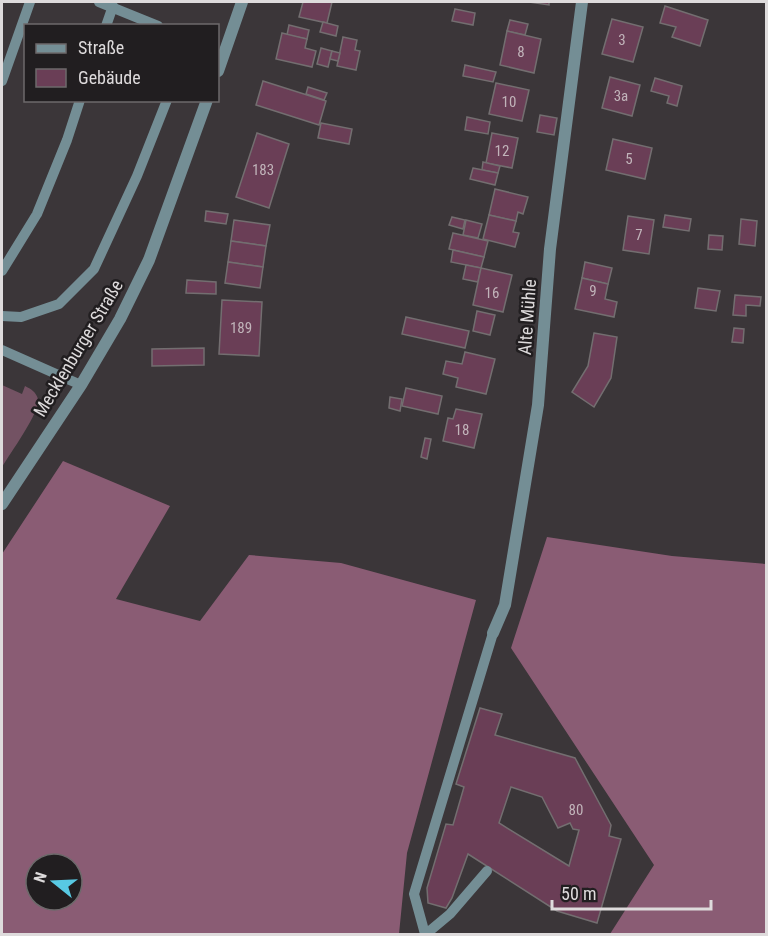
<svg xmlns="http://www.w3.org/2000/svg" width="768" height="936" font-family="'Roboto Condensed',sans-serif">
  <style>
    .green { fill: #735263 }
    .forest { fill: #8a5c74; fill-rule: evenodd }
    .building { fill: #6a3e56; stroke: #736e70; stroke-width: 1.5; fill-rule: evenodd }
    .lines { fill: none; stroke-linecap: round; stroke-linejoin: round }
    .service { stroke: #748e95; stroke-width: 10 }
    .minor { stroke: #748e95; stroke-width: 12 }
    .tertiary { stroke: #748e95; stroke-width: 12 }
    .labels { text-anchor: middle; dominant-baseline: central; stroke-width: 5; stroke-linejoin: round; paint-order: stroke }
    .number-label { font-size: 15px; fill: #c1b4ba }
    .street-label { font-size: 18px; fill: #dedbdc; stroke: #211e20 }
  </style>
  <rect width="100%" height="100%" fill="#3b3639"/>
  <path class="green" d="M 2,385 L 22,394 L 25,386 C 31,389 36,392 38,399 C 41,411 9,455 2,467 Z"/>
  <g class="forest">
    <path d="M 63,461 L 170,506 L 116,599 L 200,621 L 249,555 L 341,563 L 476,600 L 407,853 L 399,934 L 2,934 L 2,554 ZM 36,864 L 72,864 L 72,900 L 36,900 Z"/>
    <polygon points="547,537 672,556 766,564 766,934 610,934 654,865 511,648"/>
  </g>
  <g class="building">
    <polygon points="303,2 332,2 327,23 299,17"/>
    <polygon points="529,2 549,2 549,5"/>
    <polygon points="665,6 708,20 700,46 672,37 676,27 660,23"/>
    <polygon points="455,9 475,13 473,25 452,21"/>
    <polygon points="612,19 643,27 633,62 602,54"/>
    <polygon points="510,20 528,24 525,35 507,31"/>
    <polygon points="323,22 338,26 336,36 320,32"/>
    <polygon points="289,25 309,30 307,39 287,35"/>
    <polygon points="507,31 541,39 534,73 500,65"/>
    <polygon points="282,33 307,39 305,48 316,51 312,67 276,59"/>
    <polygon points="343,37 357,40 355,50 360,51 356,70 337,66"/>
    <polygon points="321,48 332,51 328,67 317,64"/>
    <polygon points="332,51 340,53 338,61 330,59"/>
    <polygon points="465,65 496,72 493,82 463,76"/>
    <polygon points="610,77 640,85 632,116 602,108"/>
    <polygon points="655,78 682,86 677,106 667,103 669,96 651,91"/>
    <polygon points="263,81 326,101 319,125 256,105"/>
    <polygon points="496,83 529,90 522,121 489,114"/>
    <polygon points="308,87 327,93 324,100 306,94"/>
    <polygon points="540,115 557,118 554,135 537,132"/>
    <polygon points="467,117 490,122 488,134 465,130"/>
    <polygon points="321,123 352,129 349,144 318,138"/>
    <polygon points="257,133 289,144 269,208 236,197"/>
    <polygon points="492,133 518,138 512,168 486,163"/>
    <polygon points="613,139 652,148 645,179 606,170"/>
    <polygon points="483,162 500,166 498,173 482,170"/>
    <polygon points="473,168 498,173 495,185 470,179"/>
    <polygon points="495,189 528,197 523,214 518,212 516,221 489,215"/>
    <polygon points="206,211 228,214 226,224 205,221"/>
    <polygon points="489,215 516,221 513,232 519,233 515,247 483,239"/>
    <polygon points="665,215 691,219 689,231 663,227"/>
    <polygon points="628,216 654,220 649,254 623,250"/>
    <polygon points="452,217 465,220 463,229 449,225"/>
    <polygon points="741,219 757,221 755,246 739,244"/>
    <polygon points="234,220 270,225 266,246 231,241"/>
    <polygon points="466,220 482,224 478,238 463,235"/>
    <polygon points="453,233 488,241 484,257 449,249"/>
    <polygon points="709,235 723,236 722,250 708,249"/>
    <polygon points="231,241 266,246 263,267 228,262"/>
    <polygon points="453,250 484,257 481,268 451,262"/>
    <polygon points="228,262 263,267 260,288 225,283"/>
    <polygon points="585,262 612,268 608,284 582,278"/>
    <polygon points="466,265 481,268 478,282 463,279"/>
    <polygon points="481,268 512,275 503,312 473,305"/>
    <polygon points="582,278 608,284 605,299 617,302 614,317 575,309"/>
    <polygon points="187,280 216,282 216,294 186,293"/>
    <polygon points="698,288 720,291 716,311 695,308"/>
    <polygon points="735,295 761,297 760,306 746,305 746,316 733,315"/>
    <polygon points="222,300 262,302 259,356 219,354"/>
    <polygon points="477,311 495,315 490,335 473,331"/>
    <polygon points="406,317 469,331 465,348 402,334"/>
    <polygon points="734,328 744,329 743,343 732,342"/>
    <polygon points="594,333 617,337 611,378 594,407 572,392 588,366"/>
    <polygon points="204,348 204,365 152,366 152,349"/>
    <polygon points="465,352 495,359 486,394 456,387 458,378 443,374 446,361 462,364"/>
    <polygon points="406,388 442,396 438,414 402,406"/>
    <polygon points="390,397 402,399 400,411 389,408"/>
    <polygon points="456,409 482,414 474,448 443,441 448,418 453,419"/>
    <polygon points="425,438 431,439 427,459 421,457"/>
    <path d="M 480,708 L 502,714 L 495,735 L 575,758 L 611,825 L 609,836 L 621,839 L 597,923 L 557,911 L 468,854 L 452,898 L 446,908 L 428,903 L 427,888 L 446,824 L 453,825 L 464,787 L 456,784 ZM 511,787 L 542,797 L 558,828 L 570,823 L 573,829 L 579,830 L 569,866 L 499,823 Z"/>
  </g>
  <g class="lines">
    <g class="service">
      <polyline points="99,2 158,26"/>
      <polyline points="106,26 113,6"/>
      <polyline points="2,81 30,2"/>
      <polyline points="2,271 37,214 67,140 80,100"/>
      <polyline points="2,316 21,317 59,304 94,269 137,176 167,100"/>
      <polyline points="2,350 81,385"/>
      <polyline points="425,934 414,894 493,633"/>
      <polyline points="426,934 450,914 487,871"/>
    </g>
    <polyline class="minor" points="493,633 505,605 538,405 550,249 582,2"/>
    <g class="tertiary">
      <polyline points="218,71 242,2"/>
      <polyline points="2,504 81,385 120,319 149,260 207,100"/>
    </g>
  </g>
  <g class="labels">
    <g class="number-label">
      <text x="622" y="40">3</text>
      <text x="521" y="52">8</text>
      <text x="621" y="96">3a</text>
      <text x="509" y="102">10</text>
      <text x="502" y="151">12</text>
      <text x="629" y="159">5</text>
      <text x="263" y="170">183</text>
      <text x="639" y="235">7</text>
      <text x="593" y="291">9</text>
      <text x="492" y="293">16</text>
      <text x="241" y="328">189</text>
      <text x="462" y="430">18</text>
      <text x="576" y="810">80</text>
    </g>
    <g class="street-label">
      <text transform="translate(527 317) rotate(-86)">Alte Mühle</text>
      <text transform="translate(78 348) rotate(-59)">Mecklenburger Straße</text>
    </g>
  </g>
  <rect width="768" height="936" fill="none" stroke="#dedbdc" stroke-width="6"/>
  <rect x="24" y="24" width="195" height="78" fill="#211e20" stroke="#6d6a6b" stroke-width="1.5"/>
  <rect x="36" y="44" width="30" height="9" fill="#748e95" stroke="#6d6a6b" stroke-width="1.5"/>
  <text x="78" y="54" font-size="18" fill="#dedbdc">Straße</text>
  <rect x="36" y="69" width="30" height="18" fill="#6a3e56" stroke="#6d6a6b" stroke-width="1.5"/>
  <text x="78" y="84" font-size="18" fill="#dedbdc">Gebäude</text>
  <g transform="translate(54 882) rotate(288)"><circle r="28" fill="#211e20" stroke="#6d6a6b" stroke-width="1.5"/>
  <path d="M0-4.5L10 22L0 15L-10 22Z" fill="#58c9e3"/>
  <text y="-9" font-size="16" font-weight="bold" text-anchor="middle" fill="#dedbdc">N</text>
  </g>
  <path d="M552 900v9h159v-9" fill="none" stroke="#dedbdc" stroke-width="3"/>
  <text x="561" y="900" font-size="18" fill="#dedbdc" stroke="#211e20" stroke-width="4.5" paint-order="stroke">50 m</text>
</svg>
